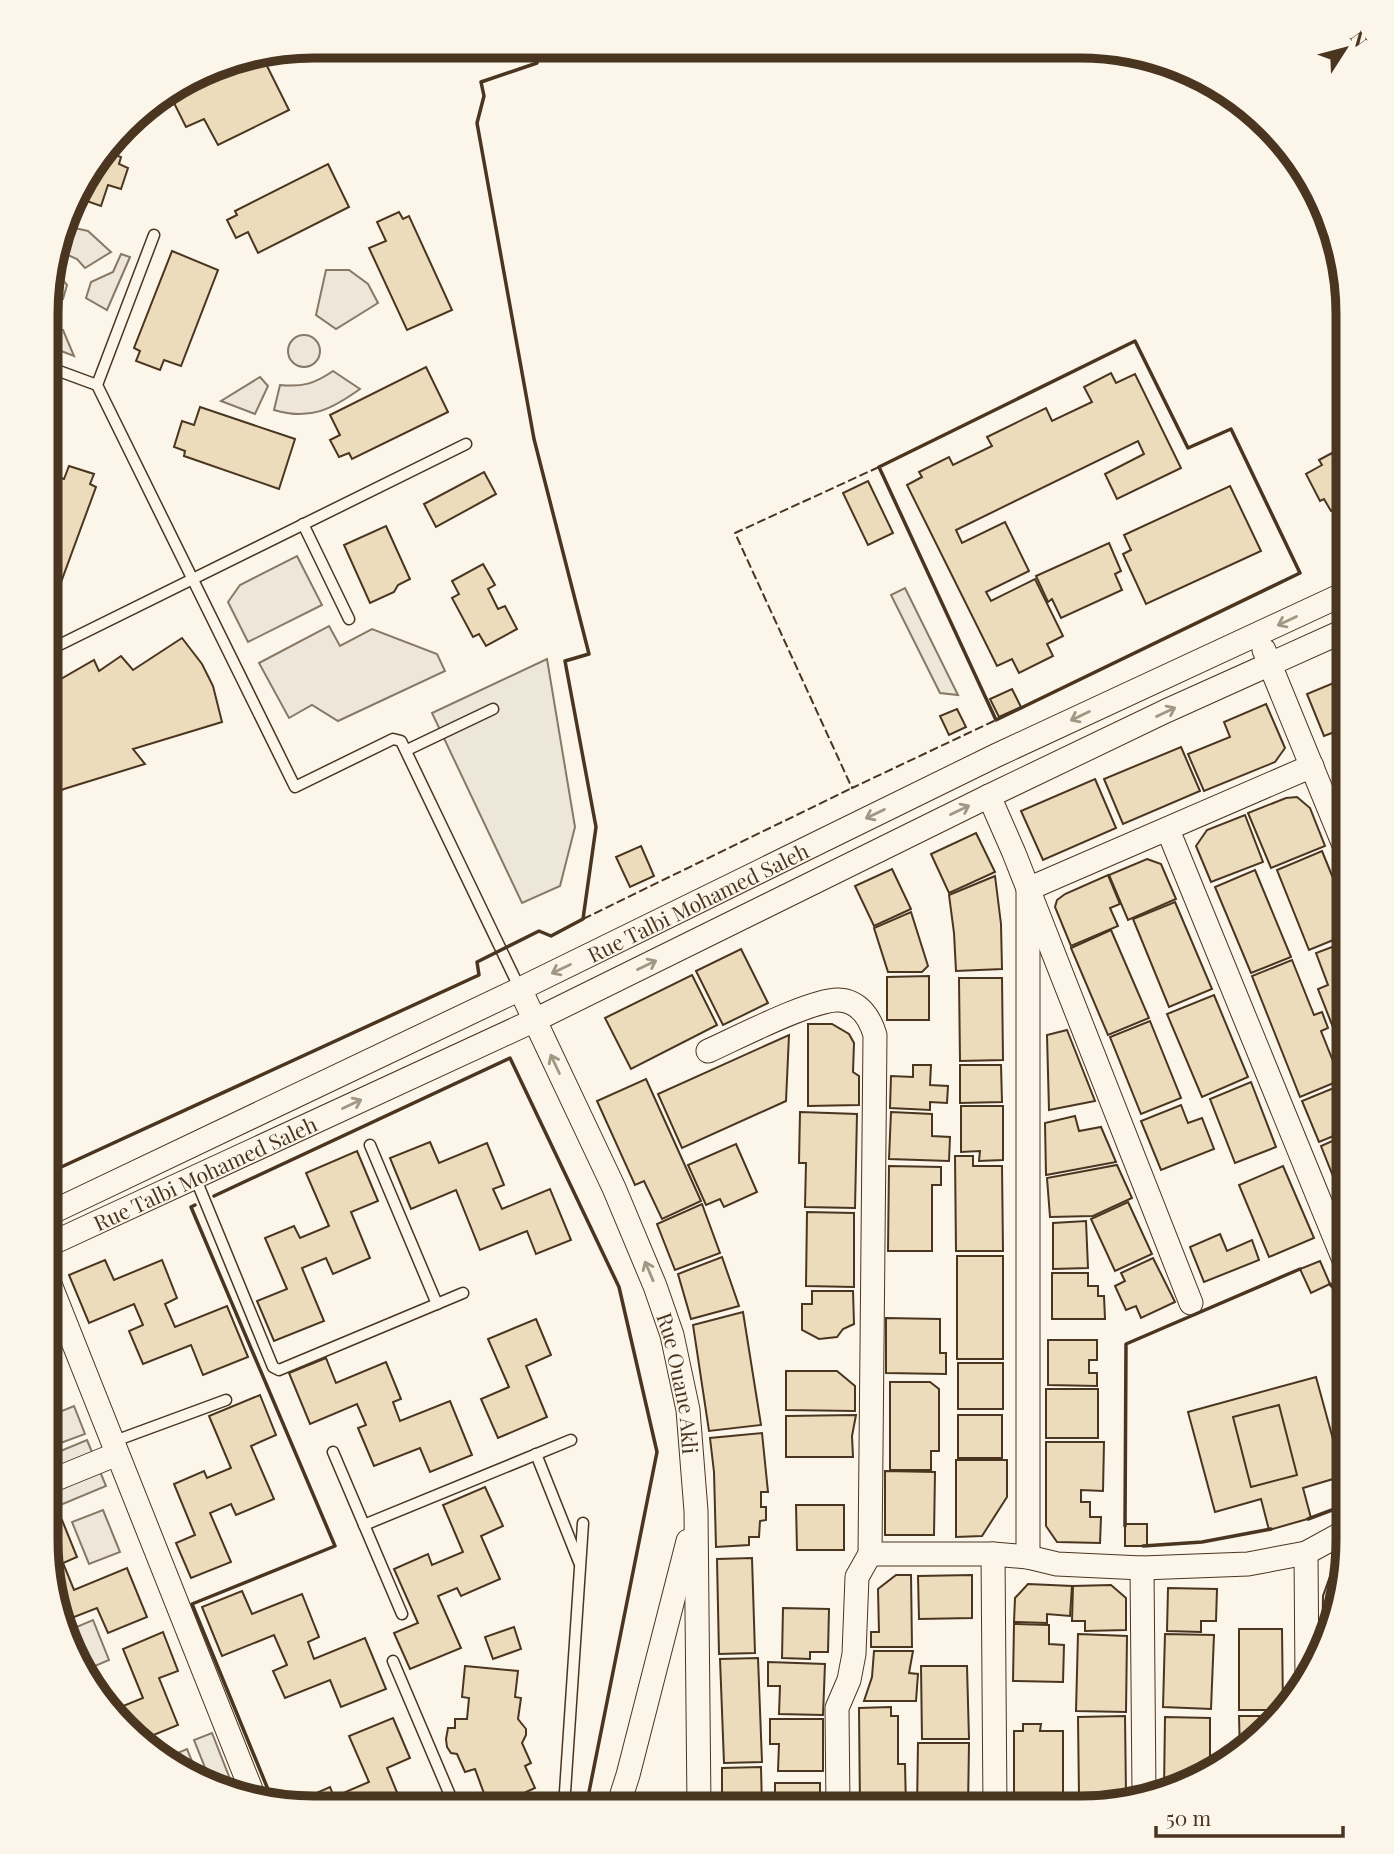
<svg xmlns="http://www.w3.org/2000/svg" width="1394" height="1854" font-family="'Playfair Display',serif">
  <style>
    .green { fill: #ede6d9; stroke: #887966; stroke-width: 2 }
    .parking { fill: #ede7d9; stroke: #887966; stroke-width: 2 }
    .building { fill: #ecdcbc; stroke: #4a3520; stroke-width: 2 }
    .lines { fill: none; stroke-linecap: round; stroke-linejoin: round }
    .lane-casing { stroke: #4a3520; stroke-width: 13 }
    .street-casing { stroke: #4a3520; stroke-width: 25 }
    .lane { stroke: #fbf6e9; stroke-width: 10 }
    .street { stroke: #fbf6e9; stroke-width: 23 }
    .fence { stroke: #4a3520; stroke-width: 2; stroke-dasharray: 9 3.5; stroke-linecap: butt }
    .wall { stroke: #4a3520; stroke-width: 3.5 }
    .oneway { stroke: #a29684 }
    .labels { text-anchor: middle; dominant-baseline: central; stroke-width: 5; stroke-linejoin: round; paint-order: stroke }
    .street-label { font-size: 21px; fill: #4a3520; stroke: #fbf6e9 }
    .rim { fill: none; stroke: #4a3520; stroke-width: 9 }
  </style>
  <rect width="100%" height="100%" fill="#fbf6e9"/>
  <g class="green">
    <polygon points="70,227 88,231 111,252 85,268 77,259 63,253"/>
    <polygon points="121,254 130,257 107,310 86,298 91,282 113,272"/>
    <polygon points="326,270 349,270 368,284 378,303 336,329 316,315"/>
    <polygon points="50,273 58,274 67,285 63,299 54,304 48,303"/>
    <polygon points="51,330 63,330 74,356 48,346 48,338"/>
    <circle cx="304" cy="351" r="16"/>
    <path d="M 333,371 L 360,389 C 332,409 310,421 274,410 L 280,385 C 303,387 314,384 333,371 Z"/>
    <polygon points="260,377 268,386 255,414 221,401"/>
    <polygon points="297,556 322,605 248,642 228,602 240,585"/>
    <polygon points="329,626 340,646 372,629 437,654 445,671 338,721 312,705 289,718 259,663"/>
    <polygon points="74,1406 85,1434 58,1444 47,1417"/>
    <polygon points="103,1510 120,1552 89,1564 72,1522"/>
    <polygon points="93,1620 109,1660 81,1672 73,1659 67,1631"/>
    <polygon points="187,1749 198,1776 161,1760"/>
  </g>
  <g class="parking">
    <polygon points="905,588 958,695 940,693 891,595"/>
    <polygon points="547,659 575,827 560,886 522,903 432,713"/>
    <polygon points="87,1440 106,1486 46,1511 46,1457"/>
    <polygon points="212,1733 234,1789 210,1780 194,1740"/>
  </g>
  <g class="building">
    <polygon points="261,54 289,110 218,145 204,119 186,127 169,93 227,60"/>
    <polygon points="105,151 121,157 119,164 128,168 121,189 108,185 101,206 75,197 81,180"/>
    <polygon points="328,164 349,207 258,253 248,232 236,238 227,220 237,215 235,211"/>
    <polygon points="399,212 403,219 409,216 452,310 407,330 369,248 386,241 377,222"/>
    <polygon points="172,251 218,270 181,366 164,360 160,370 136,361 140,351 134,348"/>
    <polygon points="426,367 448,412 352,459 349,453 339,457 330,440 340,435 330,415"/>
    <polygon points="1111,373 1116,383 1135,374 1181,468 1117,499 1105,474 1144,454 1138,441 956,530 962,543 1005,522 1029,571 986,592 991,601 1035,579 1063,636 1047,644 1053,656 1019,673 1012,659 997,666 907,485 922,477 919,472 949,457 953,465 992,446 987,437 1046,408 1052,421 1092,402 1084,387"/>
    <polygon points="48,385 50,385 48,391 54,393 48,412"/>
    <polygon points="200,407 295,439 279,489 184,456 185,451 174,447 182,421 194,425"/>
    <polygon points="1348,450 1348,513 1341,512 1337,508 1331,511 1324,499 1320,501 1306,474 1322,465 1319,460 1332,453 1334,458 1346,456"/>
    <polygon points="69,466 94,474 90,484 96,487 60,585 47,580 47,473 64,479"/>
    <polygon points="484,472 496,494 436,527 424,504"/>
    <polygon points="868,481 893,533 868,545 843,493"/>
    <polygon points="1230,486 1261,551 1146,604 1123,554 1131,550 1124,535"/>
    <polygon points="386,526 410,579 398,585 394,592 370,603 344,545"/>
    <polygon points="1109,543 1121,571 1115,574 1122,590 1061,618 1052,599 1048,602 1036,576"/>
    <polygon points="483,564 495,585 488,589 498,609 505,606 517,629 486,646 479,634 473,637 452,598 459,594 452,581"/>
    <polygon points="182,638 202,664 213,686 222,722 133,749 145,764 64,789 47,797 47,687 94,660 99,671 121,656 133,670"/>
    <polygon points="1348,677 1348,727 1324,736 1307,694"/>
    <polygon points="1012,689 1021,707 999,717 990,699"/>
    <polygon points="1266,704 1285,748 1275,762 1204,791 1188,754 1230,737 1224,722"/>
    <polygon points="957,709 966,727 949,735 940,716"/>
    <polygon points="1181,747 1200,791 1123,824 1104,779"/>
    <polygon points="1095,779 1116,828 1043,860 1021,811"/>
    <polygon points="1348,786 1348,805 1341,789"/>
    <polygon points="1297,797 1310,808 1325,846 1271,868 1248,813 1286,798"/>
    <polygon points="1245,815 1263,862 1211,882 1196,846 1207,830"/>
    <polygon points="976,833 995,872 949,893 931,854"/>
    <polygon points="641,846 654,876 630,887 616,857"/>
    <polygon points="1322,851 1348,915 1348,934 1309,950 1277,870"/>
    <polygon points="1147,859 1161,864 1176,899 1128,920 1109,875"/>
    <polygon points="892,869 911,909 874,926 855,886"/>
    <polygon points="1255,870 1291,957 1251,973 1215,887"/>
    <polygon points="1108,875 1120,904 1110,908 1118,926 1071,946 1055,907 1057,900 1065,894"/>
    <polygon points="995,876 1001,924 1002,969 956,971 954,933 949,895"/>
    <polygon points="1175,902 1212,989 1169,1007 1133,919"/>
    <polygon points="911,912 928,966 922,972 888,972 874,928"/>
    <polygon points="1111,930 1149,1018 1108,1035 1071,948"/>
    <polygon points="1348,941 1348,1031 1336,1035 1318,989 1328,985 1316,953"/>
    <polygon points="741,949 768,1003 723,1025 696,971"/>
    <polygon points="1292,960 1314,1015 1322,1012 1328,1028 1321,1031 1335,1066 1346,1061 1348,1067 1348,1077 1300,1097 1252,976"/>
    <polygon points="692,975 717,1025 631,1069 605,1018"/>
    <polygon points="929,976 929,1020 887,1020 887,977"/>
    <polygon points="959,978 1002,978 1003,1060 960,1061"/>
    <polygon points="1214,995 1248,1077 1202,1097 1167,1014"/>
    <polygon points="1150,1021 1181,1098 1141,1114 1110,1037"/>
    <polygon points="808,1024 832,1024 849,1034 854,1043 853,1072 859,1076 859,1105 808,1106"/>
    <polygon points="1067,1030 1095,1101 1049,1110 1047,1035"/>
    <polygon points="789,1035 786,1101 682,1148 658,1094"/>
    <polygon points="913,1065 931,1065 930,1085 948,1086 947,1103 930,1102 930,1110 890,1108 891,1076 913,1077"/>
    <polygon points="960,1065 1001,1065 1002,1102 960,1103"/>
    <polygon points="646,1079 701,1201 662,1219 644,1181 635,1185 597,1101"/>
    <polygon points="1251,1082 1276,1147 1235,1163 1210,1099"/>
    <polygon points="1341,1085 1348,1103 1348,1130 1319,1142 1302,1101"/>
    <polygon points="1181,1105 1188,1123 1202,1118 1214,1149 1161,1170 1141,1121"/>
    <polygon points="961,1106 1003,1106 1003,1160 979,1161 980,1151 961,1152"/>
    <polygon points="800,1112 857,1114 855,1208 805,1207 806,1163 799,1163"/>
    <polygon points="891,1112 932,1114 932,1136 950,1137 949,1161 889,1159"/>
    <polygon points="1075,1116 1079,1131 1101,1127 1116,1162 1046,1175 1045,1123"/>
    <polygon points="1348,1134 1348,1214 1321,1146"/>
    <polygon points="430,1142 439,1163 487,1143 504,1185 493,1189 502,1209 550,1189 571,1240 536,1254 527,1231 480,1250 456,1190 411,1209 390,1158"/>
    <polygon points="736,1144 757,1192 724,1207 720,1199 706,1205 688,1165"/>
    <polygon points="357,1151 378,1201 351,1212 370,1258 333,1274 326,1258 302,1268 324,1321 274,1341 257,1301 287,1289 265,1238 294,1226 300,1238 329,1226 306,1173"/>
    <polygon points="955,1156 973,1156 973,1166 1002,1166 1003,1251 956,1251"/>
    <polygon points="1117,1165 1132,1198 1093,1216 1050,1217 1047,1178"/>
    <polygon points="889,1166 941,1167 941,1185 932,1185 932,1251 888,1251"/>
    <polygon points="1283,1166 1314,1238 1269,1257 1239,1185"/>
    <polygon points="1128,1202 1152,1254 1115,1271 1091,1219"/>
    <polygon points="702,1204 720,1253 675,1270 657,1224"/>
    <polygon points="807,1212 854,1213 854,1287 806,1286"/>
    <polygon points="1086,1221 1088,1268 1053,1269 1053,1223"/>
    <polygon points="1220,1234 1227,1251 1252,1240 1259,1260 1204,1282 1190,1247"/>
    <rect x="957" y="1256" width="46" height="103"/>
    <polygon points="722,1257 739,1306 691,1319 678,1274"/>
    <polygon points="1153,1258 1175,1302 1141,1318 1136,1306 1126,1310 1115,1286 1125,1281 1121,1273"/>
    <polygon points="105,1260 114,1280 162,1260 177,1298 165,1304 175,1327 227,1306 248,1357 203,1375 191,1345 143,1364 129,1331 143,1325 134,1304 89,1323 69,1275"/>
    <polygon points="1320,1261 1330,1284 1311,1293 1300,1269"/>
    <polygon points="1052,1273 1088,1273 1088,1286 1098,1286 1098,1296 1104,1296 1105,1319 1052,1319"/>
    <polygon points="812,1291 853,1291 854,1324 843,1329 837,1337 819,1339 802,1330 802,1304 812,1304"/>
    <polygon points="743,1312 761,1425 709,1431 693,1325"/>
    <polygon points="886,1318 940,1319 940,1353 946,1353 946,1374 886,1373"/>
    <polygon points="536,1319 551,1355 526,1366 547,1417 498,1438 481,1399 509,1387 488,1339"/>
    <polygon points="1048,1340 1097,1340 1097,1360 1089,1360 1089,1373 1097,1373 1097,1386 1048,1385"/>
    <polygon points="326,1358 336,1383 386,1362 401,1399 393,1402 400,1421 450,1401 472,1455 430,1472 420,1448 374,1466 358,1428 366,1425 357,1404 310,1424 289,1373"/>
    <rect x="958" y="1363" width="45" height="46"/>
    <polygon points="786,1371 837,1371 855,1386 855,1411 786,1410"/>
    <polygon points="1316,1377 1343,1476 1303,1488 1311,1518 1269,1530 1261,1499 1215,1512 1188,1412"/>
    <polygon points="890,1382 930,1382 939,1389 939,1451 931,1451 931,1470 890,1470"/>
    <rect x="1046" y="1389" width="52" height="49"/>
    <polygon points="260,1395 276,1435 251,1446 274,1499 236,1515 231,1504 210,1513 231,1562 191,1578 176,1543 195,1535 174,1484 204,1471 207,1478 231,1468 209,1416"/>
    <polygon points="1279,1405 1297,1475 1251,1487 1233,1417"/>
    <polygon points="856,1415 852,1436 853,1457 786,1457 786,1416"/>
    <rect x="958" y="1415" width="44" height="43"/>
    <polygon points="762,1433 768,1492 761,1492 761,1507 766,1507 766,1520 760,1521 759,1537 749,1537 749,1545 716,1547 714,1472 710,1438"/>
    <polygon points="1046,1442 1104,1442 1103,1491 1081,1490 1081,1502 1090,1502 1090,1517 1101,1517 1100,1543 1057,1542 1046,1526"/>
    <polygon points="956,1460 1007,1460 1007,1497 982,1536 956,1537"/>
    <polygon points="885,1471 935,1472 934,1535 885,1535"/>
    <polygon points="485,1487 503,1526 481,1536 500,1579 461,1596 457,1588 438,1596 461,1648 410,1669 394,1633 418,1623 394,1569 428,1554 432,1565 463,1552 443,1505"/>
    <polygon points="796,1505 844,1505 844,1550 797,1550"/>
    <polygon points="62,1520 77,1557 63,1563 74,1590 127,1568 147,1617 108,1633 97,1608 64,1621 46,1541 46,1527"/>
    <rect x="1125" y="1524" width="22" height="22"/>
    <polygon points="1348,1553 1334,1627 1322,1651 1323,1596 1333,1568"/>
    <polygon points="752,1558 755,1653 719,1654 717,1559"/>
    <polygon points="896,1575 911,1575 912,1647 871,1647 871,1632 879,1632 878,1589"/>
    <polygon points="972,1575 972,1618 919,1619 918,1576"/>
    <polygon points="1028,1584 1072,1586 1070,1616 1047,1614 1047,1623 1014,1622 1015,1598"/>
    <polygon points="1111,1585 1126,1598 1126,1630 1085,1631 1085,1621 1072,1621 1073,1586"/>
    <polygon points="1168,1588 1217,1589 1216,1621 1201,1621 1201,1632 1167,1631"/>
    <polygon points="242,1591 252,1614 302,1594 319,1637 308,1642 314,1659 365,1638 386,1689 341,1707 330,1680 285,1698 273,1671 287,1665 274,1635 222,1656 202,1607"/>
    <polygon points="783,1608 829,1609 828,1652 810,1652 810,1659 782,1658"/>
    <polygon points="1014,1624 1049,1625 1049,1644 1064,1645 1063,1682 1013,1681"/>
    <polygon points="514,1627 521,1649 493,1659 485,1637"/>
    <polygon points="1239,1629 1282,1629 1283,1710 1239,1710"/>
    <polygon points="163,1632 178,1671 159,1678 178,1725 139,1741 134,1729 128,1731 112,1717 100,1700 106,1697 111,1711 143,1698 123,1649"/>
    <polygon points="1078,1634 1127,1636 1126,1712 1076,1711"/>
    <polygon points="1165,1634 1214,1635 1211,1709 1163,1707"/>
    <polygon points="874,1651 913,1651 909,1673 918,1674 916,1701 864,1701 872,1677"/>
    <polygon points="758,1658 762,1762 724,1763 720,1659"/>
    <polygon points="768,1662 825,1664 823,1715 779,1714 780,1686 768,1686"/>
    <polygon points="465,1666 518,1671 515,1697 521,1698 518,1719 526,1729 526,1735 522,1743 531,1763 525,1766 535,1788 526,1792 529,1798 522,1807 489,1807 475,1769 465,1772 457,1754 451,1753 447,1747 446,1739 448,1728 455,1728 455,1719 467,1719 469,1698 462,1697"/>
    <polygon points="921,1666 967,1666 969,1739 922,1739"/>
    <polygon points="891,1707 891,1716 898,1716 898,1764 905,1764 906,1808 860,1808 859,1708"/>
    <polygon points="1125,1716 1126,1796 1079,1797 1078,1717"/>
    <polygon points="1239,1716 1280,1716 1258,1742 1240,1754"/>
    <polygon points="1165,1717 1210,1718 1210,1774 1199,1781 1164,1789"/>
    <polygon points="393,1718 410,1758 387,1768 403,1807 300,1806 298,1801 330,1787 334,1797 369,1782 349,1736"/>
    <polygon points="770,1719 823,1719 823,1771 778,1771 779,1744 770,1744"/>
    <polygon points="1023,1724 1041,1724 1040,1731 1063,1731 1063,1807 1014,1806 1014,1731 1023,1731"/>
    <polygon points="918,1743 969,1743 968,1808 917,1808"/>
    <polygon points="761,1767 762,1808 722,1807 722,1768"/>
    <rect x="775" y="1783" width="45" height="25"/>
    <polygon points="1079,1803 1106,1803 1081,1808 1079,1808"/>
  </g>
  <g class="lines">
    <g class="lane-casing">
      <g id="lane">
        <polyline points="154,235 97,385 295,787 393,739 401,741 520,989"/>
        <polyline points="48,367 97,385"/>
        <polyline points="303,524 349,619"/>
        <polyline points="47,651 466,444"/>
        <polyline points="407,750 493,709"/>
        <polyline points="370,1145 437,1304"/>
        <polyline points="195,1177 273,1367 279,1370 463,1293"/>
        <polyline points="112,1442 226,1400"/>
        <polyline points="333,1452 402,1614"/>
        <polyline points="536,1454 579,1562"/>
        <polyline points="364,1525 571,1440"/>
        <polyline points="393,1661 455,1807"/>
        <polyline points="564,1807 583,1523"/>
      </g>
    </g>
    <g class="street-casing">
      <g id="street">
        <polyline points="1264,650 1348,855"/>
        <polyline points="989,796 1014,853 1191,1303"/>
        <polyline points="1168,830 1348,1270"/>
        <path id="s1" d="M 520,989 L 614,1188 L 655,1286 L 672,1335 L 688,1410 L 696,1511 L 699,1807"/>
        <path d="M 708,1051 C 735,1039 814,998 839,1000 C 859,1001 870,1018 875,1035 L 870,1554 L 857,1577 L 854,1654 L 849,1680 L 837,1708 L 838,1808"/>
        <path id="s2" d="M 46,1215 L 520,989 L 997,755 L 1348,592"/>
        <path id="s3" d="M 46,1246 L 535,1020 L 989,796 L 1166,711 L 1348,629"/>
        <polyline points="46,1274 254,1797"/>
        <polyline points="46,1483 117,1454"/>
        <polyline points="1306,1553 1307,1683"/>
        <polyline points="870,1554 993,1554 1028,1557 1057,1564 1142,1568 1248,1564 1306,1553 1348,1530"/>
        <polyline points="993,1554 995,1808"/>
        <polyline points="1028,1557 1028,889 1312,766"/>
        <polyline points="1142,1568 1144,1794"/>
        <polyline points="615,1807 620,1800 628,1775 688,1541"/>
      </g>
    </g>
    <use href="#lane" class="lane"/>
    <use href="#street" class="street"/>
    <g class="fence">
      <polyline points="879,467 735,533 852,788 996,720"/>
      <polyline points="583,919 852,788"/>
    </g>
    <g class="wall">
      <polygon points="1135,341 1188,448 1231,429 1300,573 996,720 879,467"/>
      <polyline points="46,1174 479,975 477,962 539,931 551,936 583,919 596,827 565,661 589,654 534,439 477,123 484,96 481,82 537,63 537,46"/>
      <polyline points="214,1196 510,1058 619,1287 657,1452 586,1807"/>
      <polyline points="195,1205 191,1207 335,1546 192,1604 274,1804"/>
      <polyline points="1330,1284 1341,1296 1348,1313"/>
      <polyline points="1308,1519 1348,1504"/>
      <polyline points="1125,1526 1126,1344 1300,1269"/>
      <polyline points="1143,1546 1202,1542 1271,1529"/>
    </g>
  </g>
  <defs><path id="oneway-shaft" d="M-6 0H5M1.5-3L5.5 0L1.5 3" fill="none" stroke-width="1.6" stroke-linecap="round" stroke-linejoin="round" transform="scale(1.75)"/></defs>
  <g class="oneway">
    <use href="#oneway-shaft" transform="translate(1287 621) rotate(155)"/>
    <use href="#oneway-shaft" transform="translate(1166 712) rotate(-25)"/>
    <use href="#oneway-shaft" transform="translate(1080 716) rotate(154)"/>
    <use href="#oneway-shaft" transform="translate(960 810) rotate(-26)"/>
    <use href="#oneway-shaft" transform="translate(875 814) rotate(154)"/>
    <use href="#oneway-shaft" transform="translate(647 965) rotate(-26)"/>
    <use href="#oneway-shaft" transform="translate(561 969) rotate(154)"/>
    <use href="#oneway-shaft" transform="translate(555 1064) rotate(-115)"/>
    <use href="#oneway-shaft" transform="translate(352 1104) rotate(-25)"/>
    <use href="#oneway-shaft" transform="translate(649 1271) rotate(-113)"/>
  </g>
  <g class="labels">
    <g class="street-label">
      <text stroke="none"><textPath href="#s2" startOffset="723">Rue Talbi Mohamed Saleh</textPath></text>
      <text stroke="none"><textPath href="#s3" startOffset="175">Rue Talbi Mohamed Saleh</textPath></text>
      <text stroke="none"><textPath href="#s1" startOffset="427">Rue Ouane Akli</textPath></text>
    </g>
  </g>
  <path d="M0 0H1394V1854H0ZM314 58H1080A256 256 0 0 1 1336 314V1540A256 256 0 0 1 1080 1796H314A256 256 0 0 1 58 1540V314A256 256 0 0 1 314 58Z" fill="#fbf6e9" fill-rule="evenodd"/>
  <path class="rim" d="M314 58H1080A256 256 0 0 1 1336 314V1540A256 256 0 0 1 1080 1796H314A256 256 0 0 1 58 1540V314A256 256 0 0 1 314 58Z"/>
  <g transform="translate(1345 49) rotate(54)" stroke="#fbf6e9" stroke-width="5" paint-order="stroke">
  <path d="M0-5L12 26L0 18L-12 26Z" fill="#4a3520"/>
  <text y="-10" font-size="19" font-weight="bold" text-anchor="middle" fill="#4a3520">N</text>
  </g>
  <path d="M1156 1826v10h187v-10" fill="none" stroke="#4a3520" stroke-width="3.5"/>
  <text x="1166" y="1826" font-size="21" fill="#4a3520" stroke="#fbf6e9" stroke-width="5" paint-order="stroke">50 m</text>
</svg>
